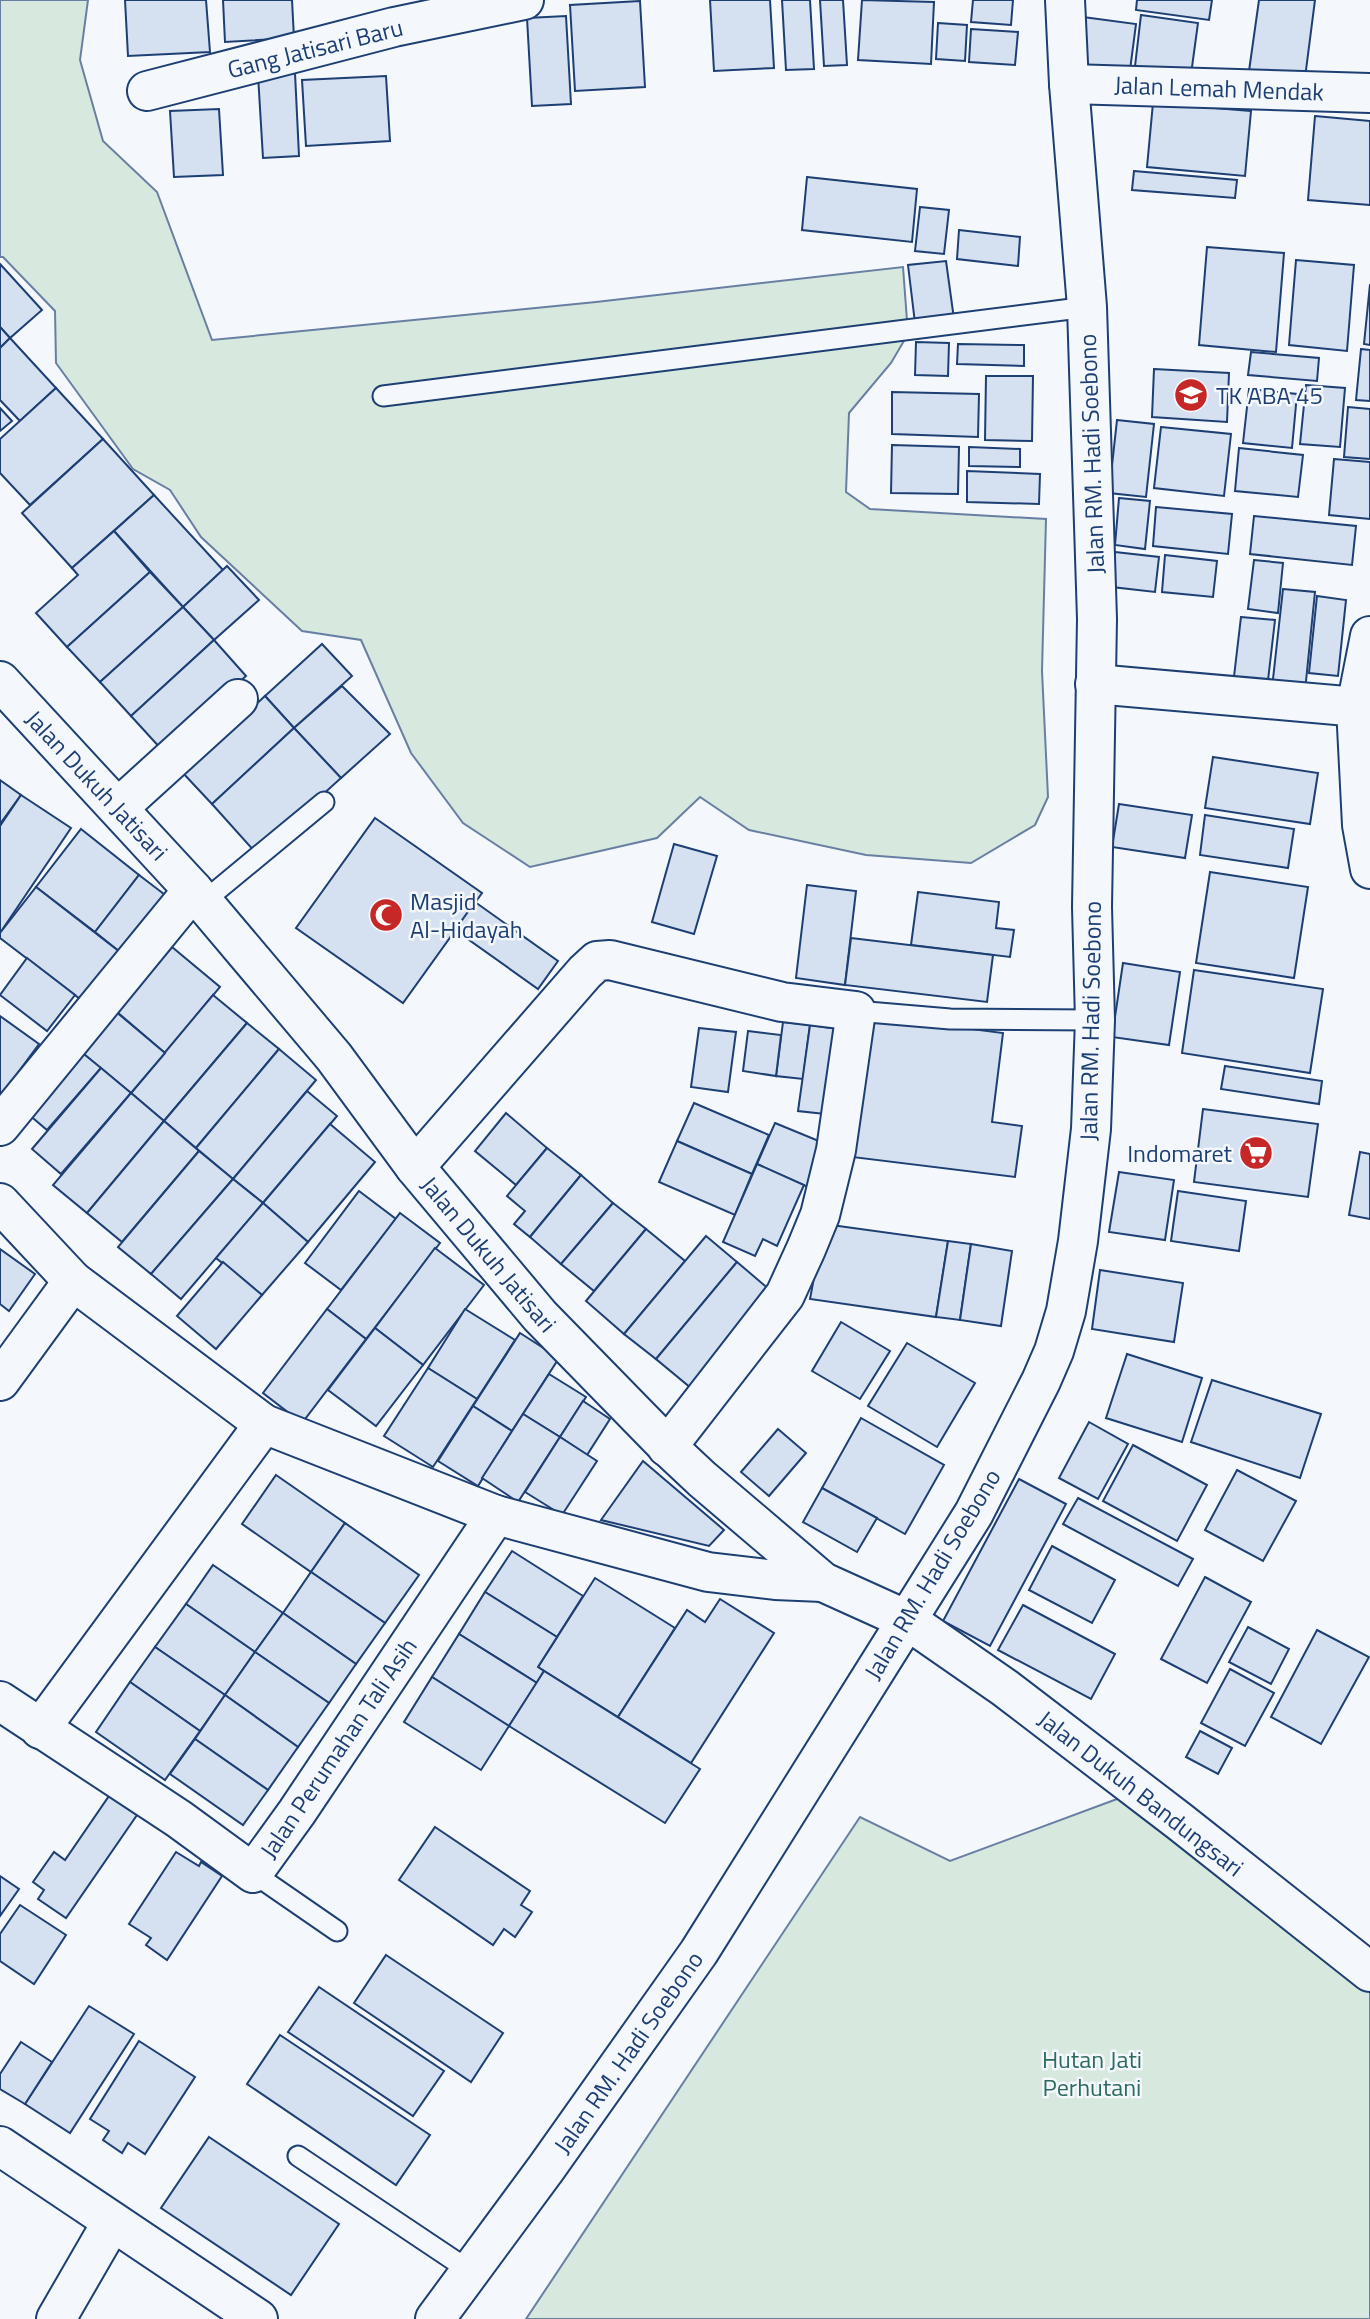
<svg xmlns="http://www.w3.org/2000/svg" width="1370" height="2319" font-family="'Titillium Web',sans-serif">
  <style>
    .green { fill: #d7e8df; stroke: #687fa3; stroke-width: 2 }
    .building { fill: #d5e0f0; stroke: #1d3f73; stroke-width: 2 }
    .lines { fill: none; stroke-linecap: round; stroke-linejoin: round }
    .lane-casing { stroke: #1d3f73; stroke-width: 23 }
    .street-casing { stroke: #1d3f73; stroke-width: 42 }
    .primary-casing { stroke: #1d3f73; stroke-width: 42 }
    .lane { stroke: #f4f7fb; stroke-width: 19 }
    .street { stroke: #f4f7fb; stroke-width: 38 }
    .primary { stroke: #f4f7fb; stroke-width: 38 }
    .labels { text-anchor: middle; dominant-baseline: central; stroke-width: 5; stroke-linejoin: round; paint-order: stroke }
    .street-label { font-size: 24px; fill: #1d3f73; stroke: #f4f7fb }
    .poi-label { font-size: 24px; fill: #1d3f73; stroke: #f4f7fb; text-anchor: start }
    .park-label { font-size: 24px; fill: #2c6c60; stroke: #f4f7fb }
  </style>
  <rect width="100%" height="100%" fill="#f4f7fb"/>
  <g class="green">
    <polygon points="0,0 88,0 80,60 103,141 157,192 212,340 596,302 903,267 908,334 891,363 849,413 846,492 870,509 1046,519 1042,671 1048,797 1035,825 971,863 866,855 749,830 700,797 657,838 530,867 463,823 411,753 361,640 302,631 201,537 170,490 133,469 56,363 55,311 3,257 0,257"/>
    <polygon points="1136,1792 1370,1976 1370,2319 526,2319 860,1817 950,1861"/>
  </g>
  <g class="building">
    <polygon points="125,0 206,0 210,52 128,56"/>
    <polygon points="223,0 292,0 294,38 225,42"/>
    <polygon points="710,0 770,0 774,68 714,71"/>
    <polygon points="782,0 810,0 814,69 786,70"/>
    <polygon points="820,0 843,0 847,65 824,66"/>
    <polygon points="862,0 934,2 931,64 858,60"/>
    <polygon points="973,0 1013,0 1011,25 971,22"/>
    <polygon points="1137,0 1212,0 1209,20 1136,10"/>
    <polygon points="1259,0 1315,0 1305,78 1249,71"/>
    <polygon points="640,1 645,87 575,91 570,5"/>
    <polygon points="1141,15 1198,23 1190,82 1134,75"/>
    <polygon points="566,16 571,104 532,106 527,18"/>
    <polygon points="1083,17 1136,24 1129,78 1076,71"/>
    <polygon points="938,23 967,25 965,61 936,59"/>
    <polygon points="971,29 1018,32 1015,65 969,62"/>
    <polygon points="295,73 299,156 263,158 258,75"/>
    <polygon points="386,76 390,141 306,146 302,80"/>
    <polygon points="1153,103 1251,111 1245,176 1147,167"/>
    <polygon points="219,109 223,175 174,177 170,111"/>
    <polygon points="1315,116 1370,121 1370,205 1308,200"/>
    <polygon points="1134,171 1237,180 1235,198 1132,190"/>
    <polygon points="807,177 917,189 912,242 802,230"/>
    <polygon points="920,207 949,210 944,254 915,251"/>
    <polygon points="959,230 1020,237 1018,266 957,259"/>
    <polygon points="1207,247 1284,253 1276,352 1199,345"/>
    <polygon points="1296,260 1354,265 1347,351 1289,345"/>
    <polygon points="946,261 954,319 915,323 908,265"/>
    <polygon points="0,264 42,310 10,338 0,327"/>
    <polygon points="1370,284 1370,345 1364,344"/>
    <polygon points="0,327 10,338 0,348"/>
    <polygon points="10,338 56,388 20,421 0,400 0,348"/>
    <polygon points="916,342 949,343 948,376 915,375"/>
    <polygon points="958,344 1024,345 1024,366 957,364"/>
    <polygon points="1361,349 1370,350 1370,401 1356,400"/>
    <polygon points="1251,352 1319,358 1317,381 1248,375"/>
    <polygon points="1154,369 1229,373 1227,422 1152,417"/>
    <polygon points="986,376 1033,376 1032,441 985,440"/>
    <polygon points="1306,385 1345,388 1340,447 1300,444"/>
    <polygon points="56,388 103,439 30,505 0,473 0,439"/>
    <polygon points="1249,389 1297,394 1292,448 1243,443"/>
    <polygon points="892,392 979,394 978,437 892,434"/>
    <polygon points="1348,407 1370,409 1370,459 1344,457"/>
    <polygon points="0,408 12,421 0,431"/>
    <polygon points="1117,420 1154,424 1146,497 1109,493"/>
    <polygon points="1161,427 1231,434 1224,496 1154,488"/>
    <polygon points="103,439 154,495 72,568 22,513"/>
    <polygon points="892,445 959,447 958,494 891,493"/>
    <polygon points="969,447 1020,449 1020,467 969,466"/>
    <polygon points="1239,448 1303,455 1298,497 1235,491"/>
    <polygon points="1334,459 1370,462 1370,519 1329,515"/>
    <polygon points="967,471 1040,474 1039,504 967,502"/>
    <polygon points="154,495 223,570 183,607 114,531"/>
    <polygon points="1119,498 1150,501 1145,549 1115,545"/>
    <polygon points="1156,507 1232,514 1228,554 1153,546"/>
    <polygon points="1254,516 1356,526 1352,565 1250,554"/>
    <polygon points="114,531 150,572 67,647 36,613 78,575 72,568"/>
    <polygon points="1115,552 1159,557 1155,592 1112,587"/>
    <polygon points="1165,555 1217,561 1213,597 1162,592"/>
    <polygon points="1254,560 1283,563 1278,613 1248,609"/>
    <polygon points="227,566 259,600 214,640 183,607"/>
    <polygon points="150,572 183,607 100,682 67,647"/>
    <polygon points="1283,589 1315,592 1305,691 1272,688"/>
    <polygon points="1317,596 1346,600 1338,676 1309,673"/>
    <polygon points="183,607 214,640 131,716 100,682"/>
    <polygon points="1241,617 1275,620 1267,689 1233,685"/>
    <polygon points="214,640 246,676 163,751 131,716"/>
    <polygon points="322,644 352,676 294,728 265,696"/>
    <polygon points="342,686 390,734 341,778 294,728"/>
    <polygon points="265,696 294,728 212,804 182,772"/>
    <polygon points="294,728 341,778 257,854 212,804"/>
    <polygon points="1213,757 1318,773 1310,824 1205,808"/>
    <polygon points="0,780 21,795 0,824"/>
    <polygon points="21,795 71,828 0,933 0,826"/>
    <polygon points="1119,804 1192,815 1185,858 1112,847"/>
    <polygon points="1205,815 1294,829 1288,868 1200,855"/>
    <polygon points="375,818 482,893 403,1003 296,928"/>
    <polygon points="81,829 139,875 95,932 36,887"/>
    <polygon points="674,844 717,856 694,934 652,922"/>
    <polygon points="1210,872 1308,887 1294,978 1196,963"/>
    <polygon points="139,875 177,904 125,956 95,932"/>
    <polygon points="807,885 856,891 845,985 796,978"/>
    <polygon points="36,887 125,956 88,1005 0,938 0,933"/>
    <polygon points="918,892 999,902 996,928 1014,930 1010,957 911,945"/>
    <polygon points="475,902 558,961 538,989 455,930"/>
    <polygon points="851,938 993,955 987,1002 845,985"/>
    <polygon points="172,947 220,987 165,1053 117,1012"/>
    <polygon points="27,958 75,995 47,1031 0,995"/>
    <polygon points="1123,963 1180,972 1169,1045 1112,1037"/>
    <polygon points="1194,970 1323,989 1310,1073 1182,1053"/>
    <polygon points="213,995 247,1023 164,1121 131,1093"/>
    <polygon points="108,1005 165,1053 131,1093 74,1046"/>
    <polygon points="862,1015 1003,1033 992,1122 1022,1126 1015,1177 844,1156"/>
    <polygon points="0,1016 39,1044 0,1097"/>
    <polygon points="783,1022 810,1025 803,1079 776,1076"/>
    <polygon points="247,1023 279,1049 196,1148 164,1121"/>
    <polygon points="810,1025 845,1030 834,1115 798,1111"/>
    <polygon points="699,1028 736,1032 728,1092 691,1087"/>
    <polygon points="748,1031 781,1035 776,1076 743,1071"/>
    <polygon points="74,1046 101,1068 47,1130 21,1108"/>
    <polygon points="279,1049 316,1080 233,1179 196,1148"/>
    <polygon points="1225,1066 1322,1081 1319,1104 1221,1089"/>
    <polygon points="101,1068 131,1093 61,1174 32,1149"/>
    <polygon points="307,1091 337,1116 263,1203 233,1179"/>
    <polygon points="131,1093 164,1121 87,1213 53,1185"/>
    <polygon points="694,1103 769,1135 752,1174 677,1141"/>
    <polygon points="1203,1109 1318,1124 1308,1197 1194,1182"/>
    <polygon points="506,1113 547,1148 516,1185 475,1151"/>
    <polygon points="164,1121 199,1151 122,1242 87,1213"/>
    <polygon points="775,1123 831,1146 812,1189 757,1164"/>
    <polygon points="330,1124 375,1162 308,1242 263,1203"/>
    <polygon points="677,1141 752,1174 735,1215 659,1182"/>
    <polygon points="547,1148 581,1175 530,1237 514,1224 525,1211 507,1196"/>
    <polygon points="199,1151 233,1179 151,1274 118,1247"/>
    <polygon points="1360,1152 1370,1154 1370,1219 1349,1215"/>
    <polygon points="757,1164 804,1185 777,1246 763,1239 755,1256 723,1242"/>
    <polygon points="1119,1172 1174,1180 1165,1240 1109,1232"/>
    <polygon points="581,1175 613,1203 561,1264 530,1237"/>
    <polygon points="233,1179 263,1203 181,1299 151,1274"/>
    <polygon points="359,1191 396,1219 341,1290 305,1263"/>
    <polygon points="1178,1191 1246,1201 1239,1251 1171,1241"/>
    <polygon points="263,1203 308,1242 262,1295 216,1258"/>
    <polygon points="613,1203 646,1229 594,1291 561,1264"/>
    <polygon points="400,1213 440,1243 366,1339 327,1309"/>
    <polygon points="824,1224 948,1241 936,1317 810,1299"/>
    <polygon points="646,1229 685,1261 624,1334 586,1301"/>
    <polygon points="706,1236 737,1262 656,1359 624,1334"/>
    <polygon points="948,1241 971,1244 960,1320 936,1317"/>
    <polygon points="971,1244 1012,1251 1001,1326 960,1320"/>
    <polygon points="435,1248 484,1285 423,1365 375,1328"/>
    <polygon points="0,1249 35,1274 9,1311 0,1304"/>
    <polygon points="223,1262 262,1295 216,1349 177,1316"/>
    <polygon points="737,1262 777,1296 697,1393 656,1359"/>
    <polygon points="1100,1270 1183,1283 1174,1342 1092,1329"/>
    <polygon points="327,1309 366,1339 302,1423 263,1393"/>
    <polygon points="465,1309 515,1340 477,1399 428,1368"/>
    <polygon points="841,1322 890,1351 860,1399 812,1371"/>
    <polygon points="375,1328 423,1365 376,1426 328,1390"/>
    <polygon points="520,1333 559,1358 512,1431 473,1406"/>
    <polygon points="907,1343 975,1383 937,1447 868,1406"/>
    <polygon points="1127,1354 1202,1378 1182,1442 1106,1418"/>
    <polygon points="428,1368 477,1399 433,1467 384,1436"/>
    <polygon points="549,1374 586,1397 560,1437 523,1414"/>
    <polygon points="1212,1380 1321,1414 1300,1478 1191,1442"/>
    <polygon points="583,1401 610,1419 587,1455 560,1437"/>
    <polygon points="473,1406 512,1431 478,1486 438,1461"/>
    <polygon points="523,1414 560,1437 518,1502 482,1478"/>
    <polygon points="861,1418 944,1465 905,1534 822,1488"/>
    <polygon points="1089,1422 1128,1444 1098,1499 1059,1478"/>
    <polygon points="778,1429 806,1453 769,1496 741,1472"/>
    <polygon points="560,1437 597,1461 562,1515 525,1492"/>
    <polygon points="1133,1445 1207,1485 1177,1541 1103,1501"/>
    <polygon points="643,1461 724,1530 709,1546 601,1520"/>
    <polygon points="1237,1470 1296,1501 1263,1561 1205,1530"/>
    <polygon points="276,1475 345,1523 311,1572 242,1524"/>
    <polygon points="1019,1479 1066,1504 990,1646 943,1621"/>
    <polygon points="822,1488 877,1518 857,1552 803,1522"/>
    <polygon points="1078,1498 1193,1559 1178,1586 1063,1524"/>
    <polygon points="345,1523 419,1575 385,1623 311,1572"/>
    <polygon points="1052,1546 1115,1580 1092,1623 1029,1590"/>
    <polygon points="512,1551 583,1596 557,1637 485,1592"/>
    <polygon points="213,1565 283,1613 255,1652 186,1604"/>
    <polygon points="311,1572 385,1623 356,1664 283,1613"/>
    <polygon points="1205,1577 1251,1602 1207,1683 1161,1659"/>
    <polygon points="595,1578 675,1628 618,1717 538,1667"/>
    <polygon points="485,1592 557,1637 538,1667 544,1671 537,1683 459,1634"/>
    <polygon points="720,1599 774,1633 691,1763 618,1717 687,1610 705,1622"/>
    <polygon points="186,1604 255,1652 225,1695 155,1647"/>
    <polygon points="1023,1605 1115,1654 1091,1699 998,1650"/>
    <polygon points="283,1613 356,1664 329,1703 255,1652"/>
    <polygon points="1248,1627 1289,1649 1271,1684 1229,1662"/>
    <polygon points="1317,1630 1369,1657 1321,1744 1271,1717"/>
    <polygon points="459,1634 537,1683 509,1726 432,1677"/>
    <polygon points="155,1647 225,1695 200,1731 130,1682"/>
    <polygon points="255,1652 329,1703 298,1747 225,1695"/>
    <polygon points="1230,1669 1274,1693 1245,1746 1201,1723"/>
    <polygon points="544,1671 700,1769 665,1823 509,1726"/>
    <polygon points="432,1677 509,1726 481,1770 404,1722"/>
    <polygon points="130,1682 200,1731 165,1780 96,1732"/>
    <polygon points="225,1695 298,1747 268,1790 195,1739"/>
    <polygon points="1200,1731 1232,1748 1218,1774 1186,1757"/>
    <polygon points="195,1739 268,1790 243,1825 170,1774"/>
    <polygon points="109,1796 137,1815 66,1918 38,1899 44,1890 33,1882 54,1852 65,1860"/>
    <polygon points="435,1827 530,1891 521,1905 532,1912 515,1937 504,1929 493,1945 399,1880"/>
    <polygon points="176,1852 199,1866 201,1862 222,1876 167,1960 146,1945 151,1938 129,1924"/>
    <polygon points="0,1876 19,1889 0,1916"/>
    <polygon points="20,1905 66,1935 34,1984 0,1961 0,1934"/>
    <polygon points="386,1955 503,2033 471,2082 354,2003"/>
    <polygon points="319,1987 444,2071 413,2116 288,2032"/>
    <polygon points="89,2006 134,2034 70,2133 25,2104"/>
    <polygon points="280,2035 430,2135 396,2185 247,2084"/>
    <polygon points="139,2041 195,2077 145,2154 128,2143 122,2153 103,2140 109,2131 90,2119"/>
    <polygon points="21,2042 52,2062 25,2104 0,2089 0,2074"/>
    <polygon points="209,2137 339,2224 291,2295 161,2208"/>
  </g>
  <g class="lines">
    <g class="lane-casing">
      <g id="lane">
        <polyline points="383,396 1087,307"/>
        <polyline points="203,902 324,802"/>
        <polyline points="856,1011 950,1019 1095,1020"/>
        <polyline points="253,1873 337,1931"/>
        <polyline points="298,2156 470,2271"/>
      </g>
    </g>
    <g class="street-casing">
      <g id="street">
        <polyline points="1069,84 1370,93"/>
        <polyline points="147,91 394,27 524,0"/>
        <polyline points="1370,636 1356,707 1362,825 1370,869"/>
        <polyline points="0,681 193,890 334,1057 415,1167 540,1316 670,1449 702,1479 823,1582 907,1620 1005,1688 1179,1821 1370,1972"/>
        <polyline points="1095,684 1370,708"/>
        <polyline points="118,808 238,699"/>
        <polyline points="0,1126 193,890"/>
        <polyline points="415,1167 585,972 597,961 610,960 782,1002 856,1011 836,1150 820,1215 806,1249 785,1295 667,1447"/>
        <polyline points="0,1203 73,1281 264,1424 496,1515 708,1572 775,1580 823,1582"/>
        <polyline points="0,1381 73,1281"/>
        <polyline points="0,1701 179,1819 253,1873 297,1812 496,1515"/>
        <polyline points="40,1729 264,1424"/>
        <polyline points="0,2146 258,2319"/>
        <polyline points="56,2319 112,2222"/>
      </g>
    </g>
    <g class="primary-casing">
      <polyline id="primary" points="435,2319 547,2167 699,1952 907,1620 974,1513 1041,1381 1054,1351 1066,1311 1078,1241 1091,1129 1095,1020 1092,907 1097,619 1087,307 1069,84 1065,0"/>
    </g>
    <use href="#lane" class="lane"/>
    <use href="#street" class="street"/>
    <use href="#primary" class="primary"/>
  </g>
  <defs>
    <g id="school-disc" transform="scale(1.75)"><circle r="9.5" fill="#c62828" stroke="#f4f7fb"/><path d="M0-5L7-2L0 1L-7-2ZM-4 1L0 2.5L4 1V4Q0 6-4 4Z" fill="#fff"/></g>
    <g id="mosque-disc" transform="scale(1.75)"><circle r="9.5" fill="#c62828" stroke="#f4f7fb"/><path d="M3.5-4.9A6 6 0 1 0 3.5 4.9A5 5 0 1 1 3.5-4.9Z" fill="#fff"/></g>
    <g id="supermarket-disc" transform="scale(1.75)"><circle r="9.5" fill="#c62828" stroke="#f4f7fb"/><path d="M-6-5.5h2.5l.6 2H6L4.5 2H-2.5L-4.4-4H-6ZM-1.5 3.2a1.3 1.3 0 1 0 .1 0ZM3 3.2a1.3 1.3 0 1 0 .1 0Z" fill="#fff"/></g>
  </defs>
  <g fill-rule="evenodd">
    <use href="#school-disc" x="1191" y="395"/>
    <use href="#mosque-disc" x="386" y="915"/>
    <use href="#supermarket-disc" x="1256" y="1153"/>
  </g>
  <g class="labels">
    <g class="street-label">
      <text transform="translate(315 48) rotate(-14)">Gang Jatisari Baru</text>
      <text transform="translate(1219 88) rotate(2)">Jalan Lemah Mendak</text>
      <text transform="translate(1091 454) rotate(-92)">Jalan RM. Hadi Soebono</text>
      <text transform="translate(97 785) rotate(47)">Jalan Dukuh Jatisari</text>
      <text transform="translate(1090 1021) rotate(-89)">Jalan RM. Hadi Soebono</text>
      <text transform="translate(489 1254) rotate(50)">Jalan Dukuh Jatisari</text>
      <text transform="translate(932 1574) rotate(-59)">Jalan RM. Hadi Soebono</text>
      <text transform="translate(338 1748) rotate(-56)">Jalan Perumahan Tali Asih</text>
      <text transform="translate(1141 1793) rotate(38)">Jalan Dukuh Bandungsari</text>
      <text transform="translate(628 2052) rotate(-55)">Jalan RM. Hadi Soebono</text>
    </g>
    <g class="poi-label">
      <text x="1216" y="395">TK ABA 45</text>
      <text x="410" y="901">Masjid<tspan x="410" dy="28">Al-Hidayah</tspan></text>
      <text x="1232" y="1153" text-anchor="end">Indomaret</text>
    </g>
    <g class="park-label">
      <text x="1092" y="2059">Hutan Jati<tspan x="1092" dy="28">Perhutani</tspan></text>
    </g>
  </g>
</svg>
